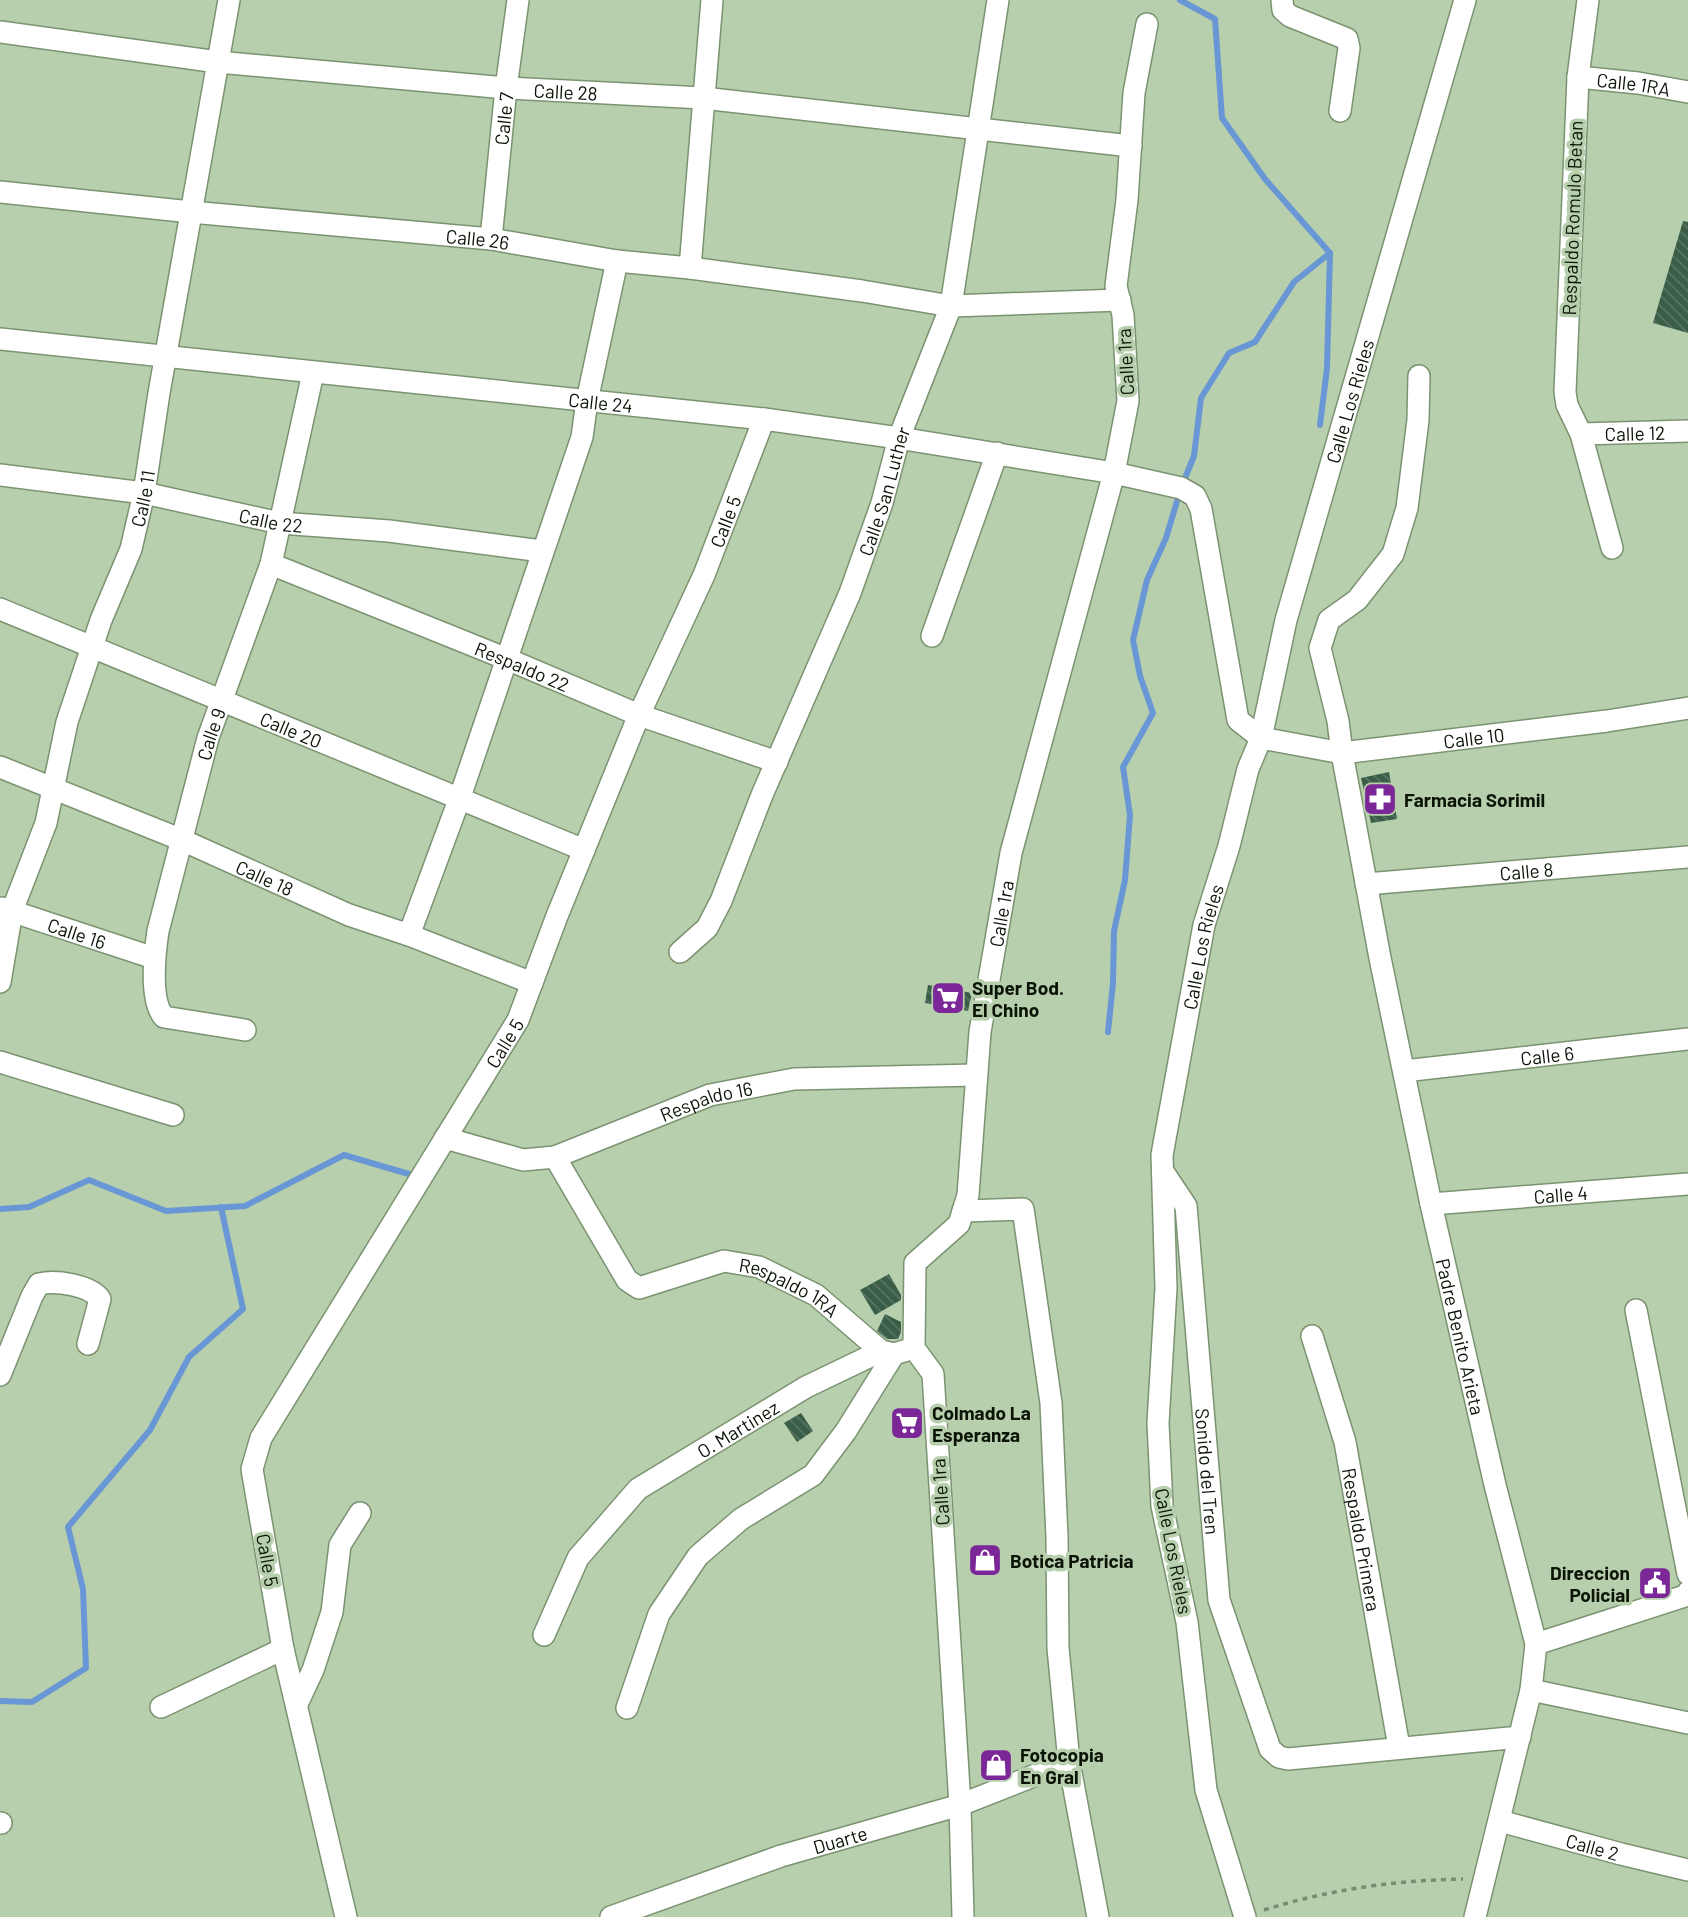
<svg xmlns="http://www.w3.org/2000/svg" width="1688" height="1917" font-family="Barlow,sans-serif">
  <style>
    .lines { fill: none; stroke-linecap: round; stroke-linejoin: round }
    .stream { stroke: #6997d5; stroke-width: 6 }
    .building { fill: url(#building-back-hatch) }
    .street-casing { stroke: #7b9371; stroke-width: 24 }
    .path { stroke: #798c71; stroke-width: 3.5; stroke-dasharray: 5 5; stroke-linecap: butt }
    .street { stroke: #fff; stroke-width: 21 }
    .labels { text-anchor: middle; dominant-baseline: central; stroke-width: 7; stroke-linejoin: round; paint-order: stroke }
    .street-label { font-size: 19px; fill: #0b1407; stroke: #b7cfac }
    .poi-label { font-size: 19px; font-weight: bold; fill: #0b1407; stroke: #b7cfac; text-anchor: start }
  </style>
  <defs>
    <pattern id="building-back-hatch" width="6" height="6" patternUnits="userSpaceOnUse" patternTransform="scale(1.75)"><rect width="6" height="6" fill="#395d47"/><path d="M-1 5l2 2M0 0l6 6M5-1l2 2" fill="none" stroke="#587462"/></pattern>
  </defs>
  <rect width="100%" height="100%" fill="#b7cfac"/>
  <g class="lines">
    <g class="stream">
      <polyline points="1180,0 1215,19 1222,118 1265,179 1330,253 1327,368 1320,425"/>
      <polyline points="1108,1032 1113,983 1114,931 1125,880 1130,815 1123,767 1153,713 1140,676 1133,640 1147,580 1166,538 1181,488 1194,456 1201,398 1229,353 1255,342 1294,282 1330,253"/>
      <polyline points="0,1209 29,1207 89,1180 166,1211 245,1206 344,1155 419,1177"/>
      <polyline points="0,1701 32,1702 86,1668 83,1589 68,1527 150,1430 189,1357 243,1309 221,1207"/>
    </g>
  </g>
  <g class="building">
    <polygon points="1683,221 1688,222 1688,333 1653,323"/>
    <polygon points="1389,772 1397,819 1371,823 1361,778"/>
    <polygon points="928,985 972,993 968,1011 925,1003"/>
    <polygon points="889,1274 901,1295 901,1300 875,1315 860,1290"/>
    <polygon points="885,1314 901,1322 901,1332 898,1339 887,1339 877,1331"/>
    <polygon points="915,1409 917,1436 899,1437 897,1410"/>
    <polygon points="801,1413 813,1431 797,1442 784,1423"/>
    <polygon points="1663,1572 1666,1588 1646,1595 1642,1576"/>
  </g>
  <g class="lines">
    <g class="street-casing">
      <g id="street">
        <polyline points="1282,0 1283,10 1290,16 1347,39 1349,48 1340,111"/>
        <polyline points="1588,0 1578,77 1565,392 1567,405 1581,434 1612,548"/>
        <path id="s1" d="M 0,32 L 218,62 L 506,88 L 703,98 L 1131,146"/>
        <path id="s2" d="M 1578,77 L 1638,83 L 1688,92"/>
        <path id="s3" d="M 0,192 L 191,212 L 491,239 L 617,261 L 690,268 L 862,291 L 951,306 L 1120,300"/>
        <path id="s4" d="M 491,239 L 506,88 L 518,0"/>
        <polyline points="690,268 712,0"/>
        <path id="s5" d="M 0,339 L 764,419 L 899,438 L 1114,473 L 1181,488 L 1195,496 L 1201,509 L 1238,720 L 1261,738 L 1342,753 L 1607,721 L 1688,708"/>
        <path id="s6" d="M 1419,376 L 1418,420 L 1407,508 L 1393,554 L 1357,600 L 1329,620 L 1320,648 L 1338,721 L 1342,753 L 1380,958 L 1431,1204 L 1495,1485 L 1536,1644 L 1531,1690 L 1475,1917"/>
        <path id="s7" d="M 1581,434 L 1688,431"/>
        <path id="s8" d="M 0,475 L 144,493 L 280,523 L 389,531 L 542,551"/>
        <path id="s9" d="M 271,564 L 507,659 L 639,715 L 777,762"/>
        <path id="s10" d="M 0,609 L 584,850"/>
        <polyline points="932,636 997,453"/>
        <path id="s11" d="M 0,767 L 182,840 L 349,915 L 409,935 L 532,983"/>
        <path id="s12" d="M 1366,884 L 1688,857"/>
        <path id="s13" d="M 2,908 L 154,958"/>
        <polyline points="409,935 459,800 582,437 587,401 617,261"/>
        <path id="s14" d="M 680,952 L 707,928 L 721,901 L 762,795 L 850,593 L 882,503 L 899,438 L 951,306 L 998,0"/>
        <path id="s15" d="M 0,982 L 12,911 L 46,823 L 67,722 L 101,620 L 131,549 L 144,493 L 159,393 L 229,0"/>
        <path id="s16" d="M 245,1030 L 164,1017 C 149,1000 155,951 158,931 L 208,738 L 271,564 L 313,373"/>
        <polyline points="0,1062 173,1115"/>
        <path id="s17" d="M 1404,1071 L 1688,1039"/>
        <path id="s18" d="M 445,1138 L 523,1160 L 555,1157 L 710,1095 L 794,1079 L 976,1075"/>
        <path id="s19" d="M 555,1157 L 627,1280 L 639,1288 L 724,1261 L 759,1267 L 816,1295 L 881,1351 L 894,1354 L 914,1348"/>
        <path id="s20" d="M 1164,1173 L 1186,1206 L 1219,1600 L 1270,1749 L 1279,1757 L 1288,1759 L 1520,1737"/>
        <path id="s21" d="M 1431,1204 L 1688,1184"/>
        <polyline points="963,1211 1023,1209 1051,1403 1057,1537 1058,1648 1069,1762 1098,1917"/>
        <polyline points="1636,1310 1688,1574"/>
        <path id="s22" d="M 1312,1336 L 1345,1442 L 1399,1747"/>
        <path d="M 0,1375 L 32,1296 L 39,1284 C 56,1280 90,1285 100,1299 L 88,1344"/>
        <path id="s23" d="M 544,1635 L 578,1558 L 638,1489 L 806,1387 L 881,1351"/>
        <polyline points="1536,1644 1688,1595 1688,1592"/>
        <polyline points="1531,1690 1688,1723"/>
        <polyline points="297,1704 313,1670 332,1612 340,1545 360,1513"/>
        <polyline points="161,1707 283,1649"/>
        <polyline points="627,1708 659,1614 698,1556 741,1519 813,1475 846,1431 894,1354"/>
        <path id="s24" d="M 1500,1821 L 1621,1854 L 1688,1870"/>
        <polyline points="0,1823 1,1823"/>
        <path id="s25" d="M 346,1917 L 283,1649 L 252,1469 L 261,1438 L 518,1020 L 557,916 L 639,715 L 704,575 L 764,419"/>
        <path id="s26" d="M 611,1917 L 781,1856 L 960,1805 L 1069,1762"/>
        <path id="s27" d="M 963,1917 L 960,1805 L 933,1374 L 914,1348 L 915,1263 L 959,1224 L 968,1195 L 980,1032 L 1011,853 L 1114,473 L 1128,401 L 1123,315 L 1116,286 L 1127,200 L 1134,93 L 1147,24"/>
        <path id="s28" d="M 1245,1917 L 1206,1790 L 1187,1622 L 1162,1506 L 1158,1423 L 1166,1288 L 1162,1155 L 1204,925 L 1229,846 L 1248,769 L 1261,738 L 1286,620 L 1465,0"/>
      </g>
    </g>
    <path class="path" d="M 1264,1910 C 1327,1890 1396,1880 1463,1879"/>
    <use href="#street" class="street"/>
  </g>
  <defs>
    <g id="pharmacy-square" transform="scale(1.75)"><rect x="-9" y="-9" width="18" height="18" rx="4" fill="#7b2797" stroke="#b7cfac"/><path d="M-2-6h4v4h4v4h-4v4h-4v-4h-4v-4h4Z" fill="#fff"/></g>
    <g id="supermarket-square" transform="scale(1.75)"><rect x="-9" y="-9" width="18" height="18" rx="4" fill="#7b2797" stroke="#b7cfac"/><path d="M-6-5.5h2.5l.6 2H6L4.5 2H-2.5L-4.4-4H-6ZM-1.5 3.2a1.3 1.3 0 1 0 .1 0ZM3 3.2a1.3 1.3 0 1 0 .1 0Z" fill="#fff"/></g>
    <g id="shop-square" transform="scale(1.75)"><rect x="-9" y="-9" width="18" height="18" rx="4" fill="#7b2797" stroke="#b7cfac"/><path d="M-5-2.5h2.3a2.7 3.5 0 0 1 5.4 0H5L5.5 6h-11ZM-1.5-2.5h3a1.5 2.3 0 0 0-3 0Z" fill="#fff"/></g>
    <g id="civic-square" transform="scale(1.75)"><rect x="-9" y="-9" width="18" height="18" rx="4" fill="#7b2797" stroke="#b7cfac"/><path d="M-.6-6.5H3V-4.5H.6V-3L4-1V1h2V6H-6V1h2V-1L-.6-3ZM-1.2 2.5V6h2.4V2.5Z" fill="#fff"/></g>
  </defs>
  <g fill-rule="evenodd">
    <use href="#pharmacy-square" x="1380" y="799"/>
    <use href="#supermarket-square" x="948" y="998"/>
    <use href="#supermarket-square" x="907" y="1423"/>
    <use href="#shop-square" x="985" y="1560"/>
    <use href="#civic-square" x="1655" y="1583"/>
    <use href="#shop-square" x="996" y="1765"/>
  </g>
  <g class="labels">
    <g class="street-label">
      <text stroke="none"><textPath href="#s2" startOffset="56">Calle 1RA</textPath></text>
      <text stroke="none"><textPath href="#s1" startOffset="569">Calle 28</textPath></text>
      <text stroke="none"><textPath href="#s4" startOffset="121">Calle 7</textPath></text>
      <text transform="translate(1572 218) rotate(-88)">Respaldo Romulo Betan</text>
      <text stroke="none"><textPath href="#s3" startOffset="480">Calle 26</textPath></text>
      <text transform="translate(1125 362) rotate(-93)">Calle 1ra</text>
      <text stroke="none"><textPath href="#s28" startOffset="1550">Calle Los Rieles</textPath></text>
      <text stroke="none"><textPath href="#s5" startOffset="604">Calle 24</textPath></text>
      <text stroke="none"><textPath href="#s7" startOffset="54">Calle 12</textPath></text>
      <text stroke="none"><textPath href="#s14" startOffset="508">Calle San Luther</textPath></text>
      <text stroke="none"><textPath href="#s15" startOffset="506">Calle 11</textPath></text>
      <text stroke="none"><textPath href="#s8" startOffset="275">Calle 22</textPath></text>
      <text stroke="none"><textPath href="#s25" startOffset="1521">Calle 5</textPath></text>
      <text stroke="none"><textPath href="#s9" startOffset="271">Respaldo 22</textPath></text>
      <text stroke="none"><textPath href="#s10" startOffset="315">Calle 20</textPath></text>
      <text stroke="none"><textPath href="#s16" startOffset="374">Calle 9</textPath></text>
      <text stroke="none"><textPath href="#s5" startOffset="1680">Calle 10</textPath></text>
      <text stroke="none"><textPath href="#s12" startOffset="161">Calle 8</textPath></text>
      <text stroke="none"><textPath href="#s11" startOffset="287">Calle 18</textPath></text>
      <text stroke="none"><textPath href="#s27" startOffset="1034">Calle 1ra</textPath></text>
      <text stroke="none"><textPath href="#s13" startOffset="79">Calle 16</textPath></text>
      <text stroke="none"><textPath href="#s28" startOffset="984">Calle Los Rieles</textPath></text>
      <text stroke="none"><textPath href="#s25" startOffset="954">Calle 5</textPath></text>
      <text stroke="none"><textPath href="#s17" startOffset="144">Calle 6</textPath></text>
      <text stroke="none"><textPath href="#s18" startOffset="275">Respaldo 16</textPath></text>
      <text stroke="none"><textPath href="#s21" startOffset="130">Calle 4</textPath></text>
      <text stroke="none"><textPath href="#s19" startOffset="317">Respaldo 1RA</textPath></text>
      <text stroke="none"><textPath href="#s6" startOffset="1006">Padre Benito Arieta</textPath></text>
      <text stroke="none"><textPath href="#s23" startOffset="292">O. Martinez</textPath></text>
      <text stroke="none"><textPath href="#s20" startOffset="306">Sonido del Tren</textPath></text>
      <text transform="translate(940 1492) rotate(-94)">Calle 1ra</text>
      <text stroke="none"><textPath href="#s22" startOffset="210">Respaldo Primera</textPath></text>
      <text transform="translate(1174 1551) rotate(79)">Calle Los Rieles</text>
      <text transform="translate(268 1560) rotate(80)">Calle 5</text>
      <text stroke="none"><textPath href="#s26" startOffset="242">Duarte</textPath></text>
      <text stroke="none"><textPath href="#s24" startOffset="96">Calle 2</textPath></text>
    </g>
    <g class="poi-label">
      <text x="1404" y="799">Farmacia Sorimil</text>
      <text x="972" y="987">Super Bod.<tspan x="972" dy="22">El Chino</tspan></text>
      <text x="932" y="1412">Colmado La<tspan x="932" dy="22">Esperanza</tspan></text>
      <text x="1010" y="1560">Botica Patricia</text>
      <text x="1630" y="1572" text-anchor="end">Direccion<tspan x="1630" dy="22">Policial</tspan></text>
      <text x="1020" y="1754">Fotocopia<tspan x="1020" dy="22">En Gral</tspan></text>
    </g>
  </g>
</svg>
